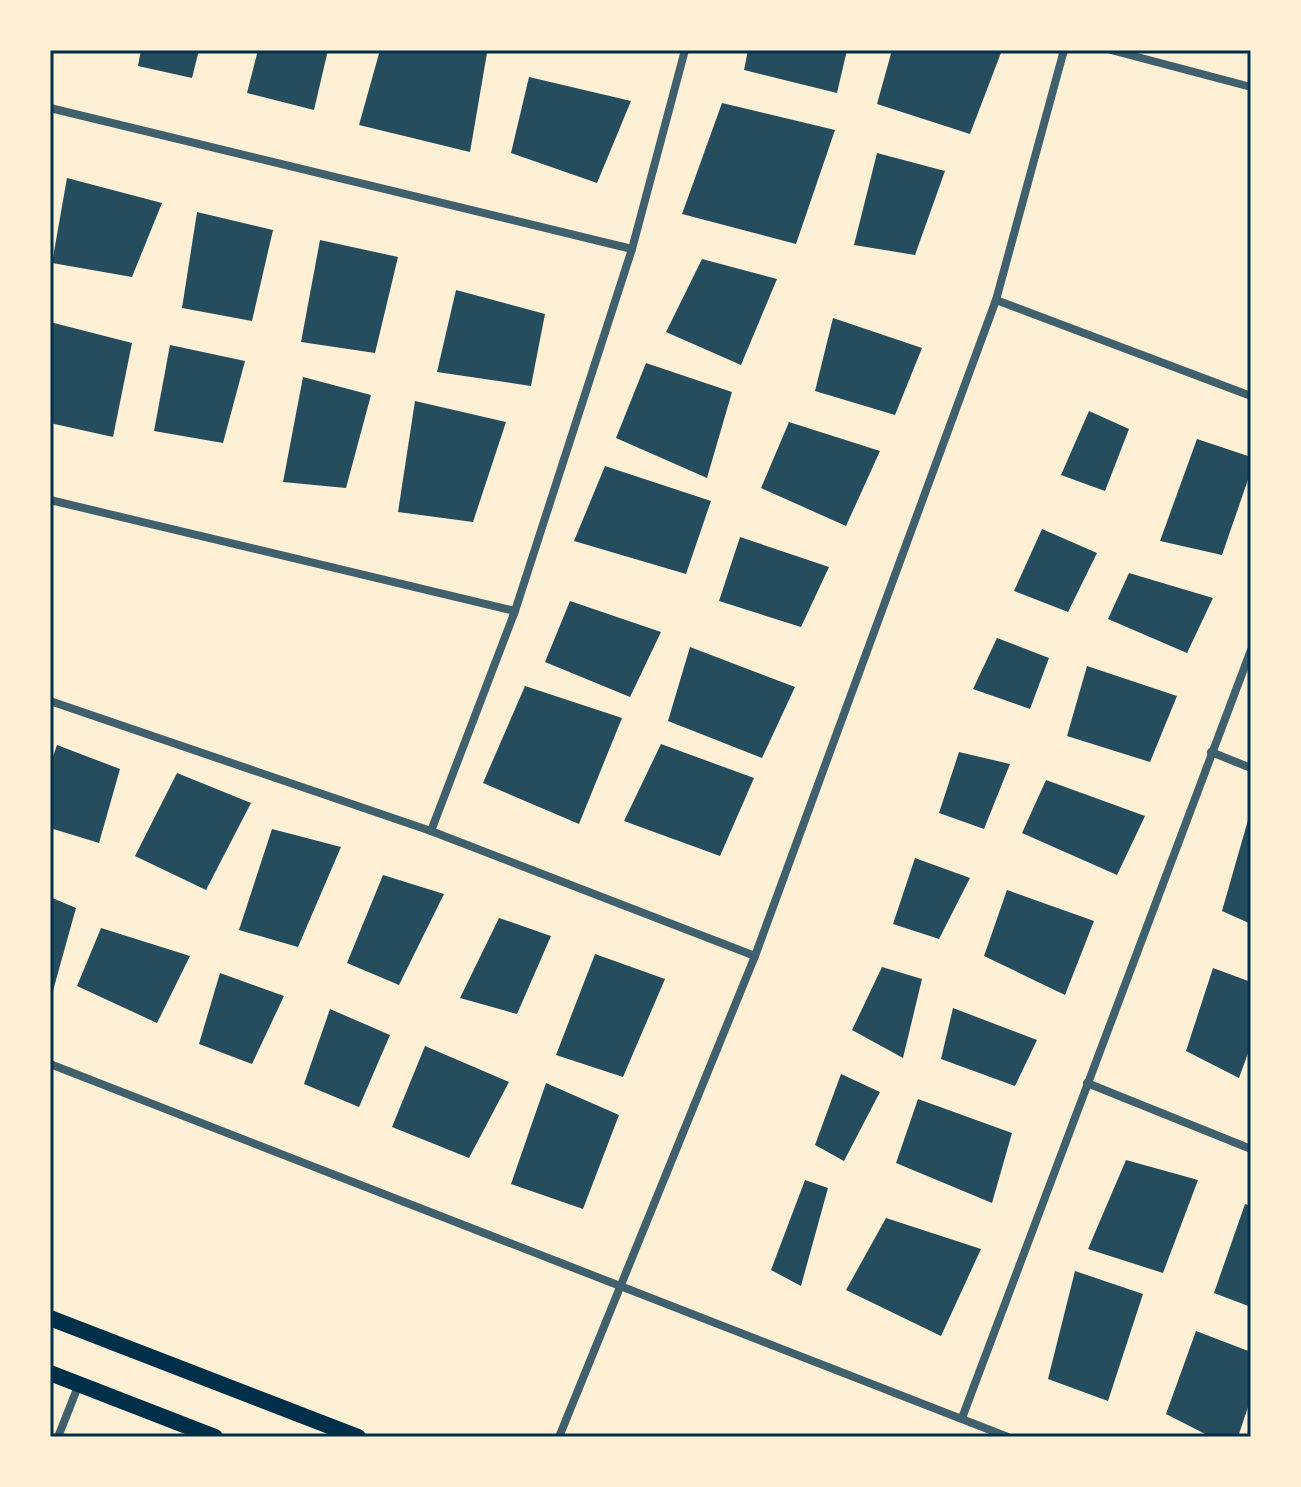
<svg xmlns="http://www.w3.org/2000/svg" width="1301" height="1487" font-family="'Source Sans 3',sans-serif">
  <style>
    .building { fill: #264d5e }
    .lines { fill: none; stroke-linecap: round; stroke-linejoin: round }
    .minor { stroke: #3f606c; stroke-width: 8 }
    .secondary { stroke: #003049; stroke-width: 16 }
    .neatline { fill: none; stroke: #003049; stroke-width: 3 }
  </style>
  <rect width="100%" height="100%" fill="#fdf0d5"/>
  <g class="building">
    <polygon points="141,50 199,50 192,78 138,66"/>
    <polygon points="258,50 328,50 314,110 247,93"/>
    <polygon points="380,50 487,53 470,152 359,125"/>
    <polygon points="748,50 847,50 837,93 744,70"/>
    <polygon points="892,50 1002,50 970,134 877,104"/>
    <polygon points="529,77 631,101 597,183 511,153"/>
    <polygon points="722,103 835,130 796,244 682,214"/>
    <polygon points="877,153 945,171 915,255 854,245"/>
    <polygon points="67,178 162,203 132,277 52,263"/>
    <polygon points="197,212 273,230 252,321 182,308"/>
    <polygon points="320,240 398,257 375,353 301,342"/>
    <polygon points="702,259 777,279 741,365 666,332"/>
    <polygon points="456,290 545,314 531,386 437,372"/>
    <polygon points="833,318 922,348 895,415 815,391"/>
    <polygon points="50,322 132,343 113,437 50,423"/>
    <polygon points="170,345 245,361 223,443 154,431"/>
    <polygon points="646,363 732,392 707,478 616,438"/>
    <polygon points="303,377 371,395 346,488 283,482"/>
    <polygon points="415,401 506,422 473,522 398,512"/>
    <polygon points="1089,411 1129,429 1105,491 1061,475"/>
    <polygon points="789,422 880,451 846,526 761,488"/>
    <polygon points="1197,439 1251,457 1251,471 1222,555 1160,541"/>
    <polygon points="605,466 711,501 686,574 574,541"/>
    <polygon points="1042,529 1097,553 1068,612 1014,591"/>
    <polygon points="740,537 829,567 801,627 719,601"/>
    <polygon points="1129,573 1213,598 1187,653 1108,619"/>
    <polygon points="570,601 661,632 630,697 545,662"/>
    <polygon points="997,638 1049,658 1030,709 973,689"/>
    <polygon points="690,647 795,687 762,758 668,721"/>
    <polygon points="1087,666 1177,696 1150,762 1067,736"/>
    <polygon points="525,686 622,718 579,824 483,783"/>
    <polygon points="661,744 754,778 720,856 624,821"/>
    <polygon points="57,745 120,769 99,843 50,828 50,765"/>
    <polygon points="959,752 1010,764 984,829 939,813"/>
    <polygon points="177,773 251,803 206,890 135,856"/>
    <polygon points="1046,780 1145,816 1117,875 1022,833"/>
    <polygon points="1248,820 1251,821 1251,924 1222,911"/>
    <polygon points="272,829 341,847 298,947 239,930"/>
    <polygon points="915,858 970,878 939,939 893,924"/>
    <polygon points="383,875 444,894 399,985 347,963"/>
    <polygon points="1007,890 1094,921 1065,995 984,956"/>
    <polygon points="50,897 76,908 51,998 50,998"/>
    <polygon points="499,918 551,936 517,1014 460,998"/>
    <polygon points="101,928 190,956 157,1023 77,986"/>
    <polygon points="595,954 665,979 623,1077 556,1055"/>
    <polygon points="882,967 922,979 903,1058 852,1030"/>
    <polygon points="1213,968 1251,982 1251,1045 1239,1078 1186,1051"/>
    <polygon points="220,973 284,996 252,1064 199,1044"/>
    <polygon points="953,1008 1037,1040 1015,1086 941,1059"/>
    <polygon points="330,1009 390,1035 359,1107 304,1084"/>
    <polygon points="425,1046 509,1082 469,1158 392,1127"/>
    <polygon points="841,1074 880,1092 844,1161 815,1145"/>
    <polygon points="546,1083 619,1115 583,1209 511,1184"/>
    <polygon points="918,1099 1012,1133 992,1203 896,1163"/>
    <polygon points="1126,1160 1198,1180 1163,1273 1088,1249"/>
    <polygon points="805,1180 828,1188 801,1286 771,1270"/>
    <polygon points="1245,1204 1251,1206 1251,1307 1214,1293"/>
    <polygon points="886,1218 981,1249 941,1336 846,1290"/>
    <polygon points="1075,1271 1143,1294 1108,1401 1048,1379"/>
    <polygon points="1196,1331 1251,1352 1251,1398 1238,1437 1211,1437 1166,1414"/>
  </g>
  <g class="lines">
    <g class="minor">
      <polyline points="1111,50 1251,87"/>
      <polyline points="50,108 632,249"/>
      <polyline points="996,300 1251,396"/>
      <polyline points="50,500 515,611"/>
      <polyline points="50,701 431,831 755,956"/>
      <polyline points="1211,752 1251,768"/>
      <polyline points="431,831 515,611 632,249 685,50"/>
      <polyline points="50,1064 1008,1437"/>
      <polyline points="1087,1083 1251,1149"/>
      <polyline points="962,1418 1251,650"/>
      <polyline points="58,1437 79,1384"/>
      <polyline points="559,1437 755,956 996,300 1064,50"/>
    </g>
    <g class="secondary">
      <polyline points="50,1318 358,1437"/>
      <polyline points="50,1373 215,1437"/>
    </g>
  </g>
  <rect width="1301" height="1487" fill="none" stroke="#fdf0d5" stroke-width="104"/>
  <rect x="52" y="52" width="1197" height="1383" class="neatline"/>
</svg>
